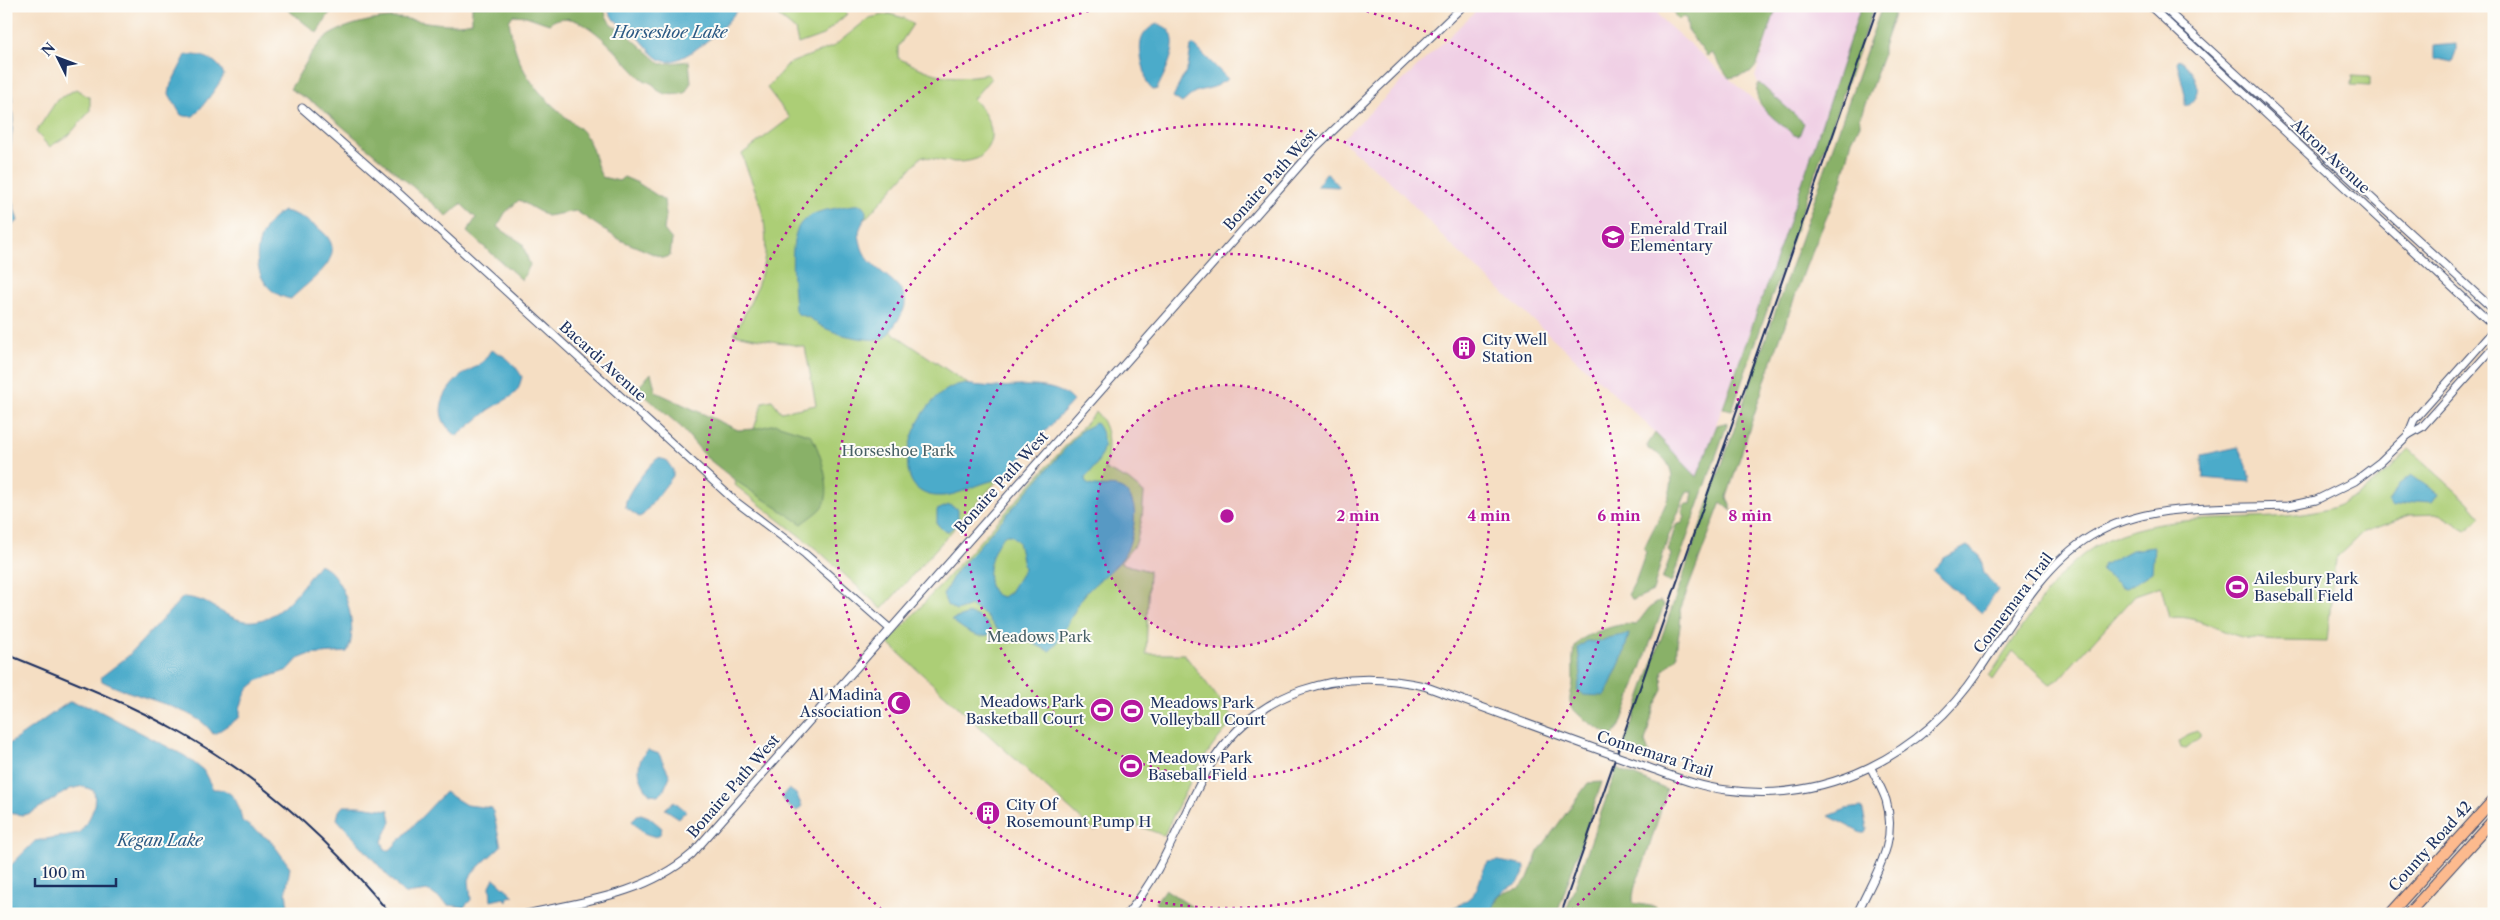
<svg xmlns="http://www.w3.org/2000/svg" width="2500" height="920" font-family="'Libre Caslon Text',serif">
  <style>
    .built { fill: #f0d0e5 }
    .green { fill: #acce76; stroke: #647e6a }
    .forest { fill: #89b167; stroke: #527062 }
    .water { fill: #4babca; stroke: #336d94; fill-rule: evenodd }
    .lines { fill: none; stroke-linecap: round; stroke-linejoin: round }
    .tertiary-casing { stroke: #3c496d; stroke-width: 9 }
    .trunk-casing { stroke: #3c496d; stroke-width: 12 }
    .tertiary { stroke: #fff; stroke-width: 7 }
    .trunk { stroke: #fcba8e; stroke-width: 10 }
    .rail { stroke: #1b2f5e; stroke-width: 2 }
    .tertiary-bridge-casing { stroke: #3c496d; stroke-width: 9; stroke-linecap: butt }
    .tertiary-bridge { stroke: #fff; stroke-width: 7 }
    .ring { fill: none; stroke: #b5179e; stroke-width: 2.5; stroke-dasharray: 2.5 5 }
    .labels { text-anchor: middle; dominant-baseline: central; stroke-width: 4; stroke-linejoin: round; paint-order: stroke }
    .street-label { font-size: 15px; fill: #1b2f5e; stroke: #fdfcf7 }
    .poi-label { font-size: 15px; fill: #1b2f5e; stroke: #fdfcf7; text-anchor: start }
    .park-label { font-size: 15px; fill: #465f65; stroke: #fdfcf7 }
    .water-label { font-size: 16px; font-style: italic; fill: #2c5a84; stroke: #fdfcf7 }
    .centre { fill: #b5179e; stroke: #fdfcf7; stroke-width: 2.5 }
    .ring-label { font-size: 15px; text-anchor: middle; font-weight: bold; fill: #b5179e; stroke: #fdfcf7; stroke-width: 4; stroke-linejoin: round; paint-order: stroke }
  </style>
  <rect width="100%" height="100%" fill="#fdfcf7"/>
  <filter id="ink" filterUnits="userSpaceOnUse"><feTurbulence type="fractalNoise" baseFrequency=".02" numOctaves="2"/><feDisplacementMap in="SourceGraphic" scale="10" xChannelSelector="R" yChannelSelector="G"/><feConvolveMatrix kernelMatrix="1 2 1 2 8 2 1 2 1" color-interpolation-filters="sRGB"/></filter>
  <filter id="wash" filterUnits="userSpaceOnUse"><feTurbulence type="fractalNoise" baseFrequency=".0096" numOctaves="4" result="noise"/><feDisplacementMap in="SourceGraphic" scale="20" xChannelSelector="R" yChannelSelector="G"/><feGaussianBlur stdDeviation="1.12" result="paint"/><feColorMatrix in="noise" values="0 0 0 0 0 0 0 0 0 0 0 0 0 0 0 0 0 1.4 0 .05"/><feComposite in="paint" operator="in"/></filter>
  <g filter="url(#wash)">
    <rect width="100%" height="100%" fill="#f5dec3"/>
    <polygon class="built" points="1481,6 1654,6 1661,19 1794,135 1803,123 1757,81 1755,77 1777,6 1861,6 1793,210 1697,478 1652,429 1450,244 1394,185 1341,140"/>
    <g class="green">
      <polygon points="766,6 842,6 847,14 823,35 798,44 795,30"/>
      <path d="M 889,14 L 904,18 L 913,24 L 898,47 L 898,58 C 934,75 946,81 987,74 L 991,78 L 973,99 C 985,112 998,131 987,148 C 984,152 982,157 976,159 C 959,165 939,161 922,156 L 812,278 L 1040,433 L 882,609 L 820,552 L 735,485 L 763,402 L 772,400 L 781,412 L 816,405 L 805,347 L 734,334 C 760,287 776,252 758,198 C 753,183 746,169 742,154 L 790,118 L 767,88 L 788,64 L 834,46 L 869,18 Z"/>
      <polygon points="2352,76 2370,77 2370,86 2351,85"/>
      <polygon points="76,89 90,98 90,111 69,135 49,147 36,132 57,100"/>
      <path d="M 1096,412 C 1111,428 1109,449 1105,469 L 1128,480 L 1144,493 L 1142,518 L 1136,543 L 1120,563 L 1149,571 L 1146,654 L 1184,654 L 1235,720 C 1202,753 1184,793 1164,835 L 1162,835 C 1138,825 1118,818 1094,831 L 888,643 Z"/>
      <path d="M 2409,449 L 2468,502 L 2481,517 L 2466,530 L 2439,514 L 2410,515 L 2362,533 L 2335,559 L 2327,642 C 2301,641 2273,642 2246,638 C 2220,633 2196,613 2169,618 L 2161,586 L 2135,595 L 2058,680 L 2050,684 L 2013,651 L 1993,680 L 1989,676 C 2019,634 2050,575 2094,547 C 2161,506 2247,527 2320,511 C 2356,504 2385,475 2409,449 Z"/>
      <polygon points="2197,731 2200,734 2200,738 2186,749 2181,748 2179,742 2187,735"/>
    </g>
    <g class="forest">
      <polygon points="283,6 334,6 317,33"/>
      <path d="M 472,6 L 604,6 L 606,16 L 611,24 L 628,35 L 661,64 L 689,61 L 691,82 L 685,93 C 677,95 666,96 659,91 C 656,90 656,87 654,85 C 650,82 644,81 640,77 C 621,59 578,0 549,24 L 526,16 L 513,15 L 509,21 C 515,62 529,85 560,112 C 568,120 579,126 585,135 C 594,147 595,164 602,177 L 619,181 L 624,177 L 638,183 L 664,200 L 666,215 L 664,230 L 672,240 L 670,256 L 663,258 L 618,239 L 576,211 L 547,216 L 519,200 L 505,213 L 497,227 L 522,243 L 530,265 L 522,280 L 467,232 L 476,218 L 461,204 L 447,216 L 316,104 L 290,89 C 298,77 315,45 325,38 C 344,24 384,15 407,19 C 425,22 454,27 472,22 Z"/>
      <polygon points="1667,6 1777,6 1757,65 1750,73 1729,78 1712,53 1707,56 1688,31 1686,18 1682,17 1679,20"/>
      <polygon points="1861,6 1874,6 1732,410 1723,408 1793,210"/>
      <path d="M 1882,6 L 1897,6 L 1883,47 L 1883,56 L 1860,118 L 1860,125 L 1852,140 L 1842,181 L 1806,266 L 1769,369 L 1727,497 L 1732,511 L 1721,502 L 1680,610 C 1683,626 1675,640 1677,657 L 1664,670 L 1662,676 L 1663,690 L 1654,707 L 1645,742 L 1649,752 L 1648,755 L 1624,745 Z"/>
      <path d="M 1759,83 L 1804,123 L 1799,136 L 1794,135 C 1781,123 1747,103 1759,83 Z"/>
      <path d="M 651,373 L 656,392 L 738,430 L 754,429 L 776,424 L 811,435 C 820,451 835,494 821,509 C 815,515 808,519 802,524 L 736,481 L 707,458 L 681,427 L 637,389 Z"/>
      <path d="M 1728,422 L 1671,583 L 1662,579 L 1671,555 L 1668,550 L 1676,525 L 1682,523 L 1685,516 L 1682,512 L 1685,504 L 1691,504 L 1693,491 L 1687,491 L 1667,540 L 1653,591 L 1633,600 L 1628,595 L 1636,580 L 1646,552 L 1644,549 C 1655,519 1698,468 1648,449 L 1648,444 L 1655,433 L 1697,477 L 1717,425 Z"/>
      <path d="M 1660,601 L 1664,605 L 1620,726 L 1612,736 C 1598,728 1584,721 1574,710 C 1566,702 1572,692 1573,684 C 1574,651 1566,642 1602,630 C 1614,626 1623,623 1636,625 L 1649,608 Z"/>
      <path d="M 1617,768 L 1667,790 C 1660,811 1654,833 1647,854 C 1642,872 1632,885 1633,903 L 1656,907 L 1660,914 L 1565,914 Z"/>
      <polygon points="1602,782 1557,914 1490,914 1500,894 1520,888 1528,878 1538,852 1588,783"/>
      <polygon points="1165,889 1198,911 1202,914 1166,914 1155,903"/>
    </g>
    <g class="water">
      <path d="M 606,6 L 739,6 C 733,22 682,67 664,61 C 654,58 646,45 639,38 C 631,31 621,27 614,19 C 611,16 608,11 606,6 Z"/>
      <path d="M 1157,24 C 1189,31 1165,72 1157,89 L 1153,90 C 1145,84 1146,77 1144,69 C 1139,51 1136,33 1157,24 Z"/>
      <polygon points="1193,44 1228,79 1214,87 1195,92 1182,103 1173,97 1188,67 1191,47"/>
      <polygon points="2456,44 2456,51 2452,62 2434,58 2434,46"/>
      <path d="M 186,55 C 201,54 219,59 224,75 C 223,79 197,115 193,116 C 189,117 184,116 181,115 L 169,94 L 171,84 Z"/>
      <path d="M 2179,59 C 2196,72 2206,92 2187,106 L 2185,105 L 2185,94 L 2177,62 Z"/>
      <polygon points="6,67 11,82 13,121 7,183 18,221 6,230"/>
      <polygon points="1326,173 1327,173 1340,187 1317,186"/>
      <path d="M 862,205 C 872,215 860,222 859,233 C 859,237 861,244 862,248 C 872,277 921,284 900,317 C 894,326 890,334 881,340 C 861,339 845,337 827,329 C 816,325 812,316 799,315 L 795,310 C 794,289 787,240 801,223 C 809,214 820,211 832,209 C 842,207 852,204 862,205 Z"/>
      <path d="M 283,211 C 297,213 306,220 318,228 C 355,255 310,279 291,299 C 248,291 247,232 283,211 Z"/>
      <path d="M 491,350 C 506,355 515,364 522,377 L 518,390 L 512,396 L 489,410 L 457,436 C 431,418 440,393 462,375 C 468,370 476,368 482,362 C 486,359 488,354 491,350 Z"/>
      <path d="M 961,384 C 972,385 982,386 993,387 C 1017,387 1055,380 1073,401 L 1002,479 C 979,481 958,498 936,496 C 881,492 915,393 961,384 Z"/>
      <path d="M 1096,423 C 1111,442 1101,462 1085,478 L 1086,483 C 1100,492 1122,477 1132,501 C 1138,515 1132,537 1127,550 C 1118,570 1095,580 1083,597 C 1074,609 1059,646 1049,651 L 1030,642 L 1005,638 L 984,614 L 971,606 L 956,611 L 947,605 L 943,595 L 955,573 L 1082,430 ZM 1006,535 L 1011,535 L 1018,542 L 1024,569 L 1010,592 L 1003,597 C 978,594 990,545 1006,535 Z"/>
      <polygon points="2238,447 2247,466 2250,482 2203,478 2202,455"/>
      <path d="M 658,458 L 666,460 L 673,470 L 673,476 L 643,515 L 639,517 L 626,508 C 621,498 649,465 658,458 Z"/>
      <polygon points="2411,475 2438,494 2432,502 2417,501 2393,508 2389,503 2398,485"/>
      <polygon points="949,505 958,509 958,522 949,531 944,531 937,524 937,510"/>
      <polygon points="1967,546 1980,555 1984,573 1998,590 1982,613 1933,571 1944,558"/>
      <polygon points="2154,547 2152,572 2127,588 2122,587 2101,570 2103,565 2131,550"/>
      <path d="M 319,564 C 345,573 360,631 347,652 L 308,655 L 298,659 L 288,670 L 259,680 L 247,690 L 240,708 L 240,717 L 216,733 L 213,734 C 198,707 131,697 102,681 L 101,677 L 127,657 L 183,597 C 208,599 211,608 232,617 C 272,635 298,591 319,564 Z"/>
      <path d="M 969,614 C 978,615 991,623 992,633 C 977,642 963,628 951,620 Z"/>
      <polygon points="1629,634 1623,656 1605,696 1584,695 1577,690 1581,674 1578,648 1587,641 1599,642 1608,638"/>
      <path d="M 69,702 L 90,706 L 185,756 L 203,770 L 213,789 C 234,788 239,804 242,821 L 271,841 L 290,867 L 286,892 L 289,914 L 6,914 L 6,870 L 35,841 L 79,833 C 89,821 97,808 94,791 L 83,786 L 70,789 L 31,813 L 23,815 L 6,813 L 6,746 Z"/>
      <path d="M 648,750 L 659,754 L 670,776 L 663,792 L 658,795 L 650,794 C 639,782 633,762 648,750 Z"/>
      <polygon points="789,789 796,794 802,806 797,811 788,806 782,797"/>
      <polygon points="445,792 466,805 492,808 501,846 472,873 469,880 471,900 464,907 448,905 429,891 404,894 337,819 339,811 343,806 360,806 389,810 391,822 382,841 385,850 390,850"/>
      <polygon points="674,801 686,811 679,818 665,809"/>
      <polygon points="1862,807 1867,829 1865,833 1861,833 1829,816 1846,809"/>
      <polygon points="641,814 649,817 662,828 660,834 656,837 643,833 632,821 637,815"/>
      <path d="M 1499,861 L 1525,866 C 1524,885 1510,884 1499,895 C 1495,900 1493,908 1490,914 L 1441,914 C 1453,907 1471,902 1477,888 C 1481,879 1482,870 1488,862 Z"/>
      <polygon points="494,878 514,896 508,897 507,901 504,898 491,901 490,886"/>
    </g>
  </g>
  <g filter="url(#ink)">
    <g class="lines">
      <g class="tertiary-casing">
        <g id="tertiary">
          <polyline points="2150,6 2494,326"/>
          <polyline points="2162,6 2494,310"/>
          <polyline points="302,108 392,187 735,501 805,554 889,628"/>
          <polyline points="2408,435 2414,420 2494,330"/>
          <path d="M 1647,767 C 1673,776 1699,787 1727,790 C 1827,804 1922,755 1978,672 C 2010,625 2041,566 2091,536 C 2150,501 2222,509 2288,506 L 2316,500 L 2355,481 L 2380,462 L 2408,435 L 2422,427 L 2494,347"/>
          <path d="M 526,914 C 585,901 644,895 692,854 L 1316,147 L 1463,6"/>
          <path d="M 1127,914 C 1164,871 1180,818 1208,769 C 1253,690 1339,666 1424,686 L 1588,746"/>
          <path d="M 1857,914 C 1874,875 1899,844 1886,800 C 1882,789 1876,778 1871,768"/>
        </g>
      </g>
      <g class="trunk-casing">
        <g id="trunk">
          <polyline points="2390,914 2494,799"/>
          <polyline points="2408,914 2494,819"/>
        </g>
      </g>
      <use href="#tertiary" class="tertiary"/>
      <use href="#trunk" class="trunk"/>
      <g class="rail">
        <path d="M 6,654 C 64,678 124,701 179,732 C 261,778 331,841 390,914"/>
        <polyline points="1561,914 1878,6"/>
      </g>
      <g class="tertiary-bridge-casing">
        <polyline id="tertiary-bridge" points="1588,746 1647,767"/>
      </g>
      <use href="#tertiary-bridge" class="tertiary-bridge"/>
    </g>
  </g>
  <circle cx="1227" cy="516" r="131" fill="#b5179e" fill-opacity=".12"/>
  <g class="ring">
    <circle cx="1227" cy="516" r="131"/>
    <circle cx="1227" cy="516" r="262"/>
    <circle cx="1227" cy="516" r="392"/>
    <path d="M887 914A523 523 0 0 1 1109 6M1345 6A523 523 0 0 1 1567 914"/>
  </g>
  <defs>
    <g id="school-disc" transform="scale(1.25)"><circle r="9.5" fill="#b5179e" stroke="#fdfcf7"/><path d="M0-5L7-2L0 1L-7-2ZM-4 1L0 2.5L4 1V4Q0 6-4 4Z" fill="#fff"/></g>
    <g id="building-disc" transform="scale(1.25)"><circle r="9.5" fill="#b5179e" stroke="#fdfcf7"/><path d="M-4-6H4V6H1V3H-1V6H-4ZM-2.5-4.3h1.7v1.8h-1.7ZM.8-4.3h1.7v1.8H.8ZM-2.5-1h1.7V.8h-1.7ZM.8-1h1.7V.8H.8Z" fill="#fff"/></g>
    <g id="stadium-disc" transform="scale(1.25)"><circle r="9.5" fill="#b5179e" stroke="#fdfcf7"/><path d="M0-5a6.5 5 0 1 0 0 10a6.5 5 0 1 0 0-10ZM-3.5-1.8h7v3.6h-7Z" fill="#fff"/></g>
    <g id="mosque-disc" transform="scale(1.25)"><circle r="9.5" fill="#b5179e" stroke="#fdfcf7"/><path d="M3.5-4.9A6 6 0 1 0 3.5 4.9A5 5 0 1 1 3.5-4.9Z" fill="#fff"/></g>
  </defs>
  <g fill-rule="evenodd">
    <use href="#school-disc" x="1613" y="237"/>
    <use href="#building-disc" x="1464" y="348"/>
    <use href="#stadium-disc" x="2237" y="587"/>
    <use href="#mosque-disc" x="899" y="703"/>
    <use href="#stadium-disc" x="1102" y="710"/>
    <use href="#stadium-disc" x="1132" y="711"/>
    <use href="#stadium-disc" x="1131" y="766"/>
    <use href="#building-disc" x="988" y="813"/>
  </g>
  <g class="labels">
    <g class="street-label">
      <text transform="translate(2331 156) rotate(43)">Akron Avenue</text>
      <text transform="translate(1270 179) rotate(-48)">Bonaire Path West</text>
      <text transform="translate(603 361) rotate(42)">Bacardi Avenue</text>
      <text transform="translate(1001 482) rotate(-48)">Bonaire Path West</text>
      <text transform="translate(2013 603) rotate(-53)">Connemara Trail</text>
      <text transform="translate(1655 754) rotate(18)">Connemara Trail</text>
      <text transform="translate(733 786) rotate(-49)">Bonaire Path West</text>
      <text transform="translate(2430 846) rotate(-48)">County Road 42</text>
    </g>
    <g class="poi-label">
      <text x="1630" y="228">Emerald Trail<tspan x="1630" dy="17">Elementary</tspan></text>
      <text x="1482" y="339">City Well<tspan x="1482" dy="17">Station</tspan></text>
      <text x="2254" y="578">Ailesbury Park<tspan x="2254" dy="17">Baseball Field</tspan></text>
      <text x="882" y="694" text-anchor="end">Al Madina<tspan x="882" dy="17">Association</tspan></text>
      <text x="1084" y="701" text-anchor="end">Meadows Park<tspan x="1084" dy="17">Basketball Court</tspan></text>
      <text x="1150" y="702">Meadows Park<tspan x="1150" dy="17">Volleyball Court</tspan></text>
      <text x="1148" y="757">Meadows Park<tspan x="1148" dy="17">Baseball Field</tspan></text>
      <text x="1006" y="804">City Of<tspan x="1006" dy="17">Rosemount Pump H</tspan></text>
    </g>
    <g class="park-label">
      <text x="898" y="450">Horseshoe Park</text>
      <text x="1039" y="636">Meadows Park</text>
    </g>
    <g class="water-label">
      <text x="670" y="32">Horseshoe Lake</text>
      <text x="160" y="840">Kegan Lake</text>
    </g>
  </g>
  <circle cx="1227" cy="516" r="8" class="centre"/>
  <g class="ring-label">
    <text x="1358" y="521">2 min</text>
    <text x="1489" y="521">4 min</text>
    <text x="1619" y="521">6 min</text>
    <text x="1750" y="521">8 min</text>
  </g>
  <rect width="2500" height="920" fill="none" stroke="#fdfcf7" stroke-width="25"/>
  <g transform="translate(58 58) rotate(312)" stroke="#fdfcf7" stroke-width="4" paint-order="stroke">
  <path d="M0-4L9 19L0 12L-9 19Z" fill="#1b2f5e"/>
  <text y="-8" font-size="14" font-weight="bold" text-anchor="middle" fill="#1b2f5e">N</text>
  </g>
  <path d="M35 878v8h81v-8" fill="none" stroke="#1b2f5e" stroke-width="2.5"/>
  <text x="42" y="878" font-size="15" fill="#1b2f5e" stroke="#fdfcf7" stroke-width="4" paint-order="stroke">100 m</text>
</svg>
